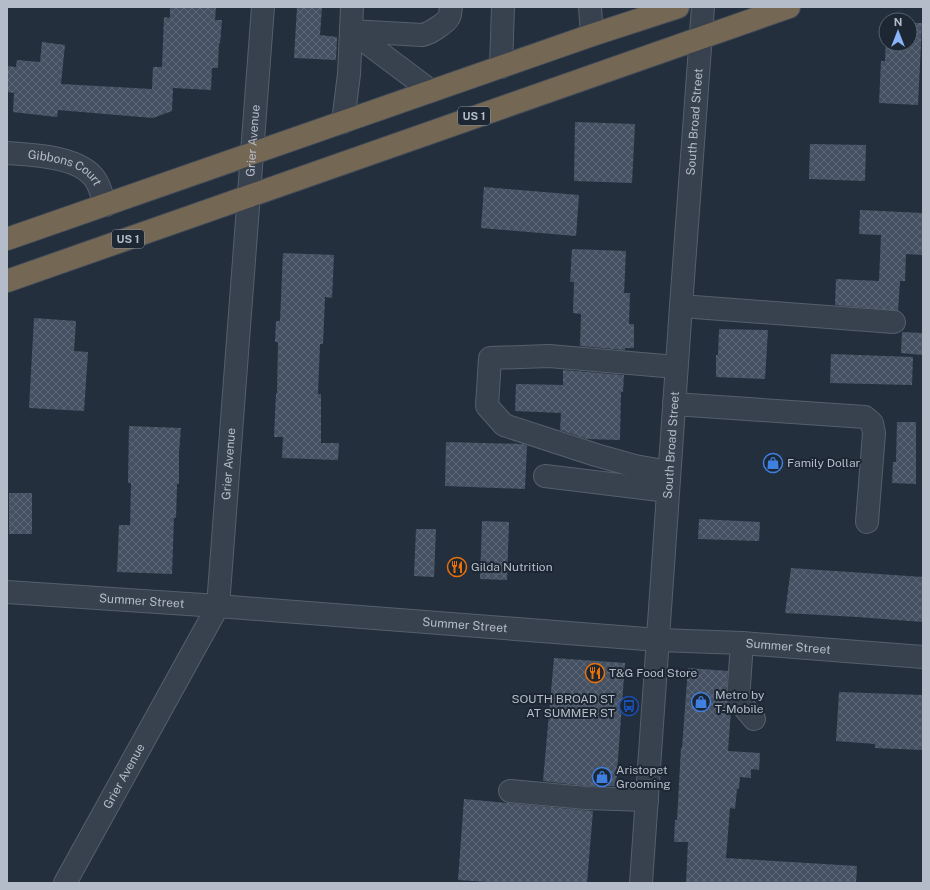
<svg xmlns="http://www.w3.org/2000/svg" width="930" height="890" font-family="'Public Sans',sans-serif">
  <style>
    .building { fill: url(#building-cross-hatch) }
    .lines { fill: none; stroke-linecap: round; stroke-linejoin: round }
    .minor-casing { stroke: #565f6c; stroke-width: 24 }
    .highway-casing { stroke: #434c59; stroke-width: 24 }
    .minor { stroke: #38414e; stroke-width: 22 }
    .highway { stroke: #746855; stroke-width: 22 }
    .labels { text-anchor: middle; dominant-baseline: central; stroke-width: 4; stroke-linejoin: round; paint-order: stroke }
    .shield { fill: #1d2633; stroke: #878f9c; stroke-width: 1 }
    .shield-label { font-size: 11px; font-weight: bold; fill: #b4bcc9 }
    .street-label { font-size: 12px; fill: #b4bcc9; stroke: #1d2633 }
    .poi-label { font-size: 12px; fill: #b4bcc9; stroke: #1d2633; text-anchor: start }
  </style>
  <defs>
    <pattern id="building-cross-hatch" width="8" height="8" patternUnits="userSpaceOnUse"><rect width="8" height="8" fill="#455162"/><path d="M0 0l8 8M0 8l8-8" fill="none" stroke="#5d6877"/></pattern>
  </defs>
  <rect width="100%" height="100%" fill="#242f3e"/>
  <g class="building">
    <polygon points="170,7 216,7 215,20 222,20 220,44 219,43 218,68 212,68 211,90 173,88 172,111 153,118 58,110 57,117 13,112 14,93 7,92 7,66 16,67 17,60 40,62 42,42 65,45 61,84 152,89 153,67 162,67 164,17 170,18"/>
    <polygon points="297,7 322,7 320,35 337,37 336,60 294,58"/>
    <polygon points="910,23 922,23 918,105 879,103 881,61 885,61 886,37 886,44 910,44"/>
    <polygon points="575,122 635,124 632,183 574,181"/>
    <polygon points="810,144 866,145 865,181 809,179"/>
    <polygon points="484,187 579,195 576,236 481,228"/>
    <polygon points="860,210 923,213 923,255 906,254 905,281 900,281 898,311 835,305 836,279 879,281 881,235 859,234"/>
    <polygon points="572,249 626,251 624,293 630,293 629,324 634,324 634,348 625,348 625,350 580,346 581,314 573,313 574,282 570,282"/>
    <polygon points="283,253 334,255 332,298 325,297 323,344 320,344 318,394 321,394 321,443 339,443 338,460 282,458 283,437 274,437 276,393 277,393 278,342 275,342 276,321 280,321"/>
    <polygon points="34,318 76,321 74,351 88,352 84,411 29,408"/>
    <polygon points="719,329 768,330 765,379 716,377 716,355 718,355"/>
    <polygon points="902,332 923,333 922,355 901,353"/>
    <polygon points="831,354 913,357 912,385 830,383"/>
    <polygon points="563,370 624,375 623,392 621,392 620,440 587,439 560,430 561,413 515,411 516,384 563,385"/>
    <polygon points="897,422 916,422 916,484 892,483 893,462 896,462"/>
    <polygon points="129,426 181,428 179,452 179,484 177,484 176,518 174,518 172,574 117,572 119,525 130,525 131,483 128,483"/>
    <polygon points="446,442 523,444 527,446 525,489 445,486"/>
    <rect x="9" y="493" width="23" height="41"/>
    <polygon points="699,519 760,522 759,541 698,539"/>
    <polygon points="482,521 509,522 507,580 480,579"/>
    <polygon points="416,529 436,529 434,577 414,576"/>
    <polygon points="791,568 923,577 923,622 857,617 785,613"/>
    <polygon points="554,658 625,663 616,786 587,786 543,781"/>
    <polygon points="688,668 728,671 726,699 731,711 728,751 760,753 759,770 751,769 751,778 740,777 739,789 737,789 735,809 730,808 726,858 857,866 856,883 686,883 688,842 674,842 675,820 677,820 681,748 682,748"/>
    <polygon points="839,692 923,695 923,750 875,748 875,744 836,741"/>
    <polygon points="464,799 593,811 587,883 504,883 458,880"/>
  </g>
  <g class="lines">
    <g class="minor-casing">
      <g id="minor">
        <polyline points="590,7 592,35"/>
        <path d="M 351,31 L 422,35 C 429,34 446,23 449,17 C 451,14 450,10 451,7"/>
        <polyline points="351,31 431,91"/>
        <polyline points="501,67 503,7"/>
        <polyline points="343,122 349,74 352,7"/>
        <path id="s1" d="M 7,153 C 32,155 79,156 95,179 C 100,186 102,197 106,205"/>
        <polyline points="681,306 894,322"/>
        <polyline points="674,404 865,417 872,423 874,433 867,522"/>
        <polyline points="669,472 635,466 596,455 504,425 487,406 490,358 549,356 676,367"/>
        <polyline points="545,476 668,491"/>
        <path id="s2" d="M 7,592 L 218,606 L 659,640 L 742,643 L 923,657"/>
        <polyline points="742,643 738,700 754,719"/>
        <polyline points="510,791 586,798 647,800"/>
        <path id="s3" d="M 65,883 L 218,606 L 263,7"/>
        <path id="s4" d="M 641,883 L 681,306 L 703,7"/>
      </g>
    </g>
    <g class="highway-casing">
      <g id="highway">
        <polyline points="7,239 592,35 678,7"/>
        <polyline points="7,281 789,7"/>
      </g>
    </g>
    <use href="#minor" class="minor"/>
    <use href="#highway" class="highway"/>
  </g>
  <defs>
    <g id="shop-ring" transform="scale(1)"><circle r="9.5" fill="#1d2633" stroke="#3f7fe0" stroke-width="1.5"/><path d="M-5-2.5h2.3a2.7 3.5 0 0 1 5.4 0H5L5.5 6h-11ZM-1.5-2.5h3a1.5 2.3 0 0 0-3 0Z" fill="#3f7fe0"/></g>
    <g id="restaurant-ring" transform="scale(1)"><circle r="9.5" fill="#1d2633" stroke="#e8710a" stroke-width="1.5"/><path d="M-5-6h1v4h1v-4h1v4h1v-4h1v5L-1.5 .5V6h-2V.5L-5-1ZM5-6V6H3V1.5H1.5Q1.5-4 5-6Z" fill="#e8710a"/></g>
    <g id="bus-ring" transform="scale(1)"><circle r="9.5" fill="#1d2633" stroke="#1a4fb4" stroke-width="1.5"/><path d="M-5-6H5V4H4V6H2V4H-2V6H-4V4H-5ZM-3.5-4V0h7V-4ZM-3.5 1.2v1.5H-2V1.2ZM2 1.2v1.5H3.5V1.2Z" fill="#1a4fb4"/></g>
  </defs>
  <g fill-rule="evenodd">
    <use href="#shop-ring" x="773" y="463"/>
    <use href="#restaurant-ring" x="457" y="567"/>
    <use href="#restaurant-ring" x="595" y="673"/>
    <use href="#shop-ring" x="701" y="702"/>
    <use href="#bus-ring" x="629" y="706"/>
    <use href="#shop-ring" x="602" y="777"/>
  </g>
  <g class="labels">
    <g class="shield">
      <rect x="458" y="107" width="32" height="18" rx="3"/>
      <rect x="112" y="230" width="32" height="18" rx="3"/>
    </g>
    <g class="shield-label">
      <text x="474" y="116">US 1</text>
      <text x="128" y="239">US 1</text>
    </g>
    <g class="street-label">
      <text stroke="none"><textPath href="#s4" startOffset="763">South Broad Street</textPath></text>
      <text stroke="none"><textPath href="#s3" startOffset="783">Grier Avenue</textPath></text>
      <text stroke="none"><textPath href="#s1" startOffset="61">Gibbons Court</textPath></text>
      <text stroke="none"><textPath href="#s4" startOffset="439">South Broad Street</textPath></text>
      <text stroke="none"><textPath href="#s3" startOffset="459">Grier Avenue</textPath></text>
      <text stroke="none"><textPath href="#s2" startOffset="135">Summer Street</textPath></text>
      <text stroke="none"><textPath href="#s2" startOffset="459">Summer Street</textPath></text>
      <text stroke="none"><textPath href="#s2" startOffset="783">Summer Street</textPath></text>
      <text stroke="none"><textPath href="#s3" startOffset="122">Grier Avenue</textPath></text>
    </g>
    <g class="poi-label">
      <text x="787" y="463">Family Dollar</text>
      <text x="471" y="567">Gilda Nutrition</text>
      <text x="609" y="673">T&amp;G Food Store</text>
      <text x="715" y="695">Metro by<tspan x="715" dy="14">T-Mobile</tspan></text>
      <text x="615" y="699" text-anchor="end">SOUTH BROAD ST<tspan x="615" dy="14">AT SUMMER ST</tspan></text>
      <text x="616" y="770">Aristopet<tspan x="616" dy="14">Grooming</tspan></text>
    </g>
  </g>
  <rect width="930" height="890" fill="none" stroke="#b4bcc9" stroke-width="16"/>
  <g transform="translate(898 32)"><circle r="19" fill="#1d2633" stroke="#59626f"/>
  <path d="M0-3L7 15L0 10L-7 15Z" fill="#8ab4f8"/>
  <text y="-6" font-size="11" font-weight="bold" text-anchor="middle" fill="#b4bcc9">N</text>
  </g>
</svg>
